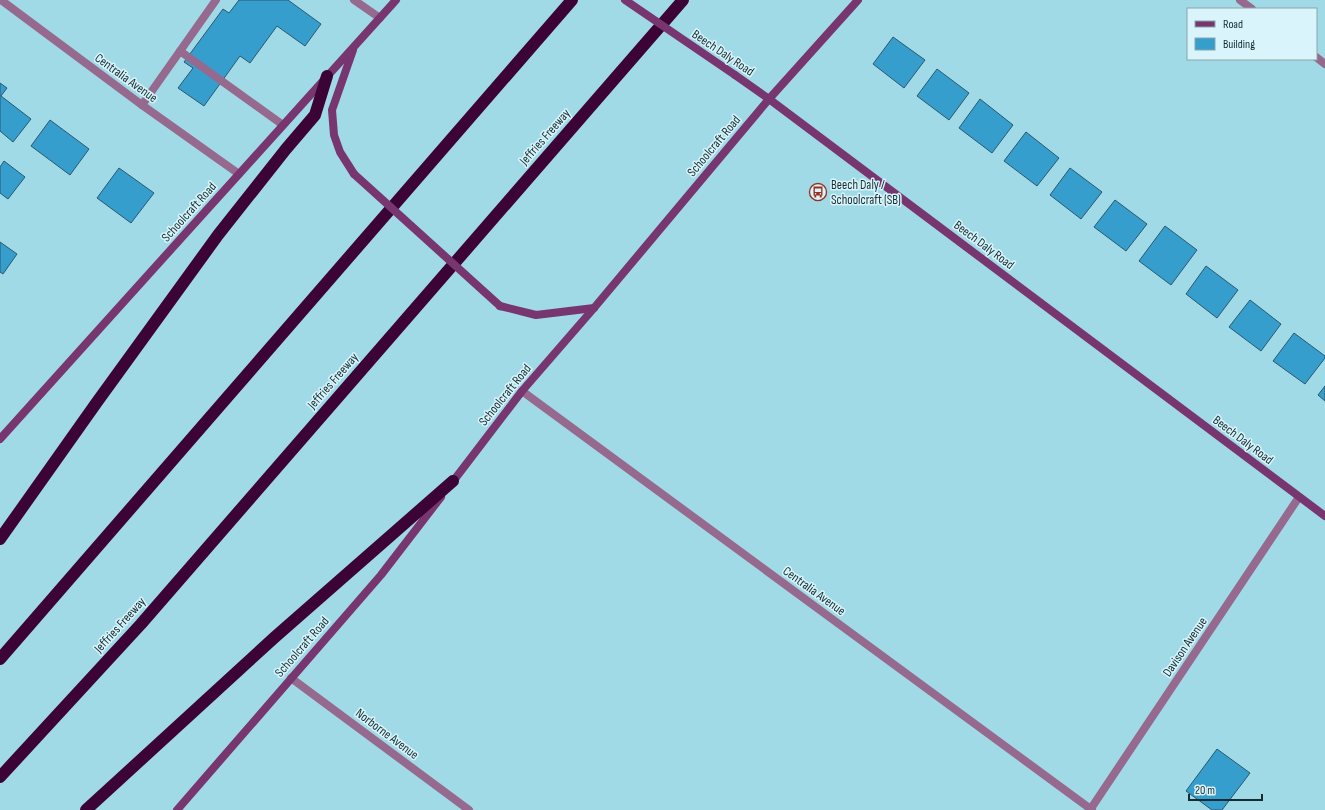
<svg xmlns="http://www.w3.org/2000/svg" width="1325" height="810" font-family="'Sofia Sans Condensed',sans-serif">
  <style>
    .building { fill: #369ecc; stroke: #2b586f }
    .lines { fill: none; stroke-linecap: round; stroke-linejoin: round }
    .lane { stroke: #96698f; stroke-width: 8 }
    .street { stroke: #96698f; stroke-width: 8 }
    .secondary { stroke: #77366f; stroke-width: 8 }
    .highway { stroke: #3b0336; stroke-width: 12 }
    .secondary-bridge { stroke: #77366f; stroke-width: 8 }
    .labels { text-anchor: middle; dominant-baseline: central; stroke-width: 3; stroke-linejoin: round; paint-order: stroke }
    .street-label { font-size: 13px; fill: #152d31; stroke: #d9f5fb }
    .poi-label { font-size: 13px; fill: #152d31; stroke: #d9f5fb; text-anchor: start }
  </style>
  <rect width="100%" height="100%" fill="#a0dae6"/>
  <g class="building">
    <polygon points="239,0 288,0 321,24 305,46 277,26 250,63 240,56 204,106 178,88 193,68 184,62 223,9 229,13"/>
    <polygon points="893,37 925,60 904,88 873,64"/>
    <polygon points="937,69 969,93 949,120 917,96"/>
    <polygon points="0,83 7,88 1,96 31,119 13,142 0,131"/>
    <polygon points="980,99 1013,125 992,153 959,128"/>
    <polygon points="50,120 89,149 70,175 31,146"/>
    <polygon points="1026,132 1059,158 1037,186 1004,161"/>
    <polygon points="4,161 25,177 8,199 0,193 0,167"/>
    <polygon points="119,168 154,193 131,223 97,198"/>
    <polygon points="1070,168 1102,192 1081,219 1050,195"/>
    <polygon points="1115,200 1147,224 1126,251 1094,227"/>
    <polygon points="1165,226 1197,250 1171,285 1139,261"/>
    <polygon points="0,242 17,254 3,274 0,272"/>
    <polygon points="1206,266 1238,290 1217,318 1186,294"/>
    <polygon points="1250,300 1281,324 1261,351 1229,327"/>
    <polygon points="1294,333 1325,356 1325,358 1305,384 1273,361"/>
    <polygon points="1325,386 1325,401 1318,395"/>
    <polygon points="1217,749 1250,773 1222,810 1212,810 1186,791"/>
  </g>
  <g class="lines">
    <g class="lane">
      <polyline points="354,0 380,18"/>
      <polyline points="180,51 283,125"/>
      <polyline points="142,105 216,0"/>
    </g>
    <g class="street">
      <polyline points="1,0 142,105 239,174"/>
      <polyline points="1240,0 1252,9"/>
      <polyline points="1316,57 1325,64"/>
      <polyline points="522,391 1092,810"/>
      <polyline points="291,678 469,810"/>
      <polyline points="1090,810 1299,497"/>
    </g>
    <g class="secondary">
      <polyline points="353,50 332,110 334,135 340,152 354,174"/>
      <polyline points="735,75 769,99 1325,516"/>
      <polyline points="500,306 536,315 594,308"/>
      <polyline points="0,439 396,0"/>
      <polyline points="451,484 522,391 594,308 769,99 858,0"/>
      <polyline points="177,810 381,575 441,497"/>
    </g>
    <g class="highway">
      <polyline points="0,539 97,402 218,235 286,149 315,115 327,76"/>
      <polyline points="0,659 572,0"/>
      <polyline points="0,777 141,624 683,0"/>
      <polyline points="86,810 275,637 453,481"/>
    </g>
    <g class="secondary-bridge">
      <polyline points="625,0 735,75"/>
      <polyline points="354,174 500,306"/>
    </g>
  </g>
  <defs>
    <g id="bus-ring" transform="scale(0.9)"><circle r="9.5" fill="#d9f5fb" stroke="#99301e" stroke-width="1.5"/><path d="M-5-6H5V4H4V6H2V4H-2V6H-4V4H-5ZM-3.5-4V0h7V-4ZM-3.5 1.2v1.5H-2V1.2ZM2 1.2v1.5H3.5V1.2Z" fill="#99301e"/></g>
  </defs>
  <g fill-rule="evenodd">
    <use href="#bus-ring" x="818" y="192"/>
  </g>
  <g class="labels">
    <g class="street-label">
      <text transform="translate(723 53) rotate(34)">Beech Daly Road</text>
      <text transform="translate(126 78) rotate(36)">Centralia Avenue</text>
      <text transform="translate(545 137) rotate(-49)">Jeffries Freeway</text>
      <text transform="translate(714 146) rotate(-50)">Schoolcraft Road</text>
      <text transform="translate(189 212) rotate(-48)">Schoolcraft Road</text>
      <text transform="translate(984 245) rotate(37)">Beech Daly Road</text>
      <text transform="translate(333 381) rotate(-49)">Jeffries Freeway</text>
      <text transform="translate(505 395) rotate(-51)">Schoolcraft Road</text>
      <text transform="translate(1243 440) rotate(37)">Beech Daly Road</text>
      <text transform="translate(814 591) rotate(36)">Centralia Avenue</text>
      <text transform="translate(120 625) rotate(-48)">Jeffries Freeway</text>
      <text transform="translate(302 647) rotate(-49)">Schoolcraft Road</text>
      <text transform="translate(1185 647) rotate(-56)">Davison Avenue</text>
      <text transform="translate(387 734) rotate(37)">Norborne Avenue</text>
    </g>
    <g class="poi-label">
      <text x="831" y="185">Beech Daly /<tspan x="831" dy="15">Schoolcraft (SB)</tspan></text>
    </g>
  </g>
  <rect x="1187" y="8" width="130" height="52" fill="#d9f5fb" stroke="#8ba5aa"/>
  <rect x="1195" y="21" width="20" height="6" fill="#77366f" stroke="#8ba5aa"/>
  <text x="1223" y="28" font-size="12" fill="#152d31">Road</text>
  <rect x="1195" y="38" width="20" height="12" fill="#369ecc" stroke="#8ba5aa"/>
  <text x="1223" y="48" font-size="12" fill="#152d31">Building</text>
  <path d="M1189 794v6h73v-6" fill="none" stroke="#152d31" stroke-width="2"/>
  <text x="1195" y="794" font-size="12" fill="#152d31" stroke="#d9f5fb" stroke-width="3" paint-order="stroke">20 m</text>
</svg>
